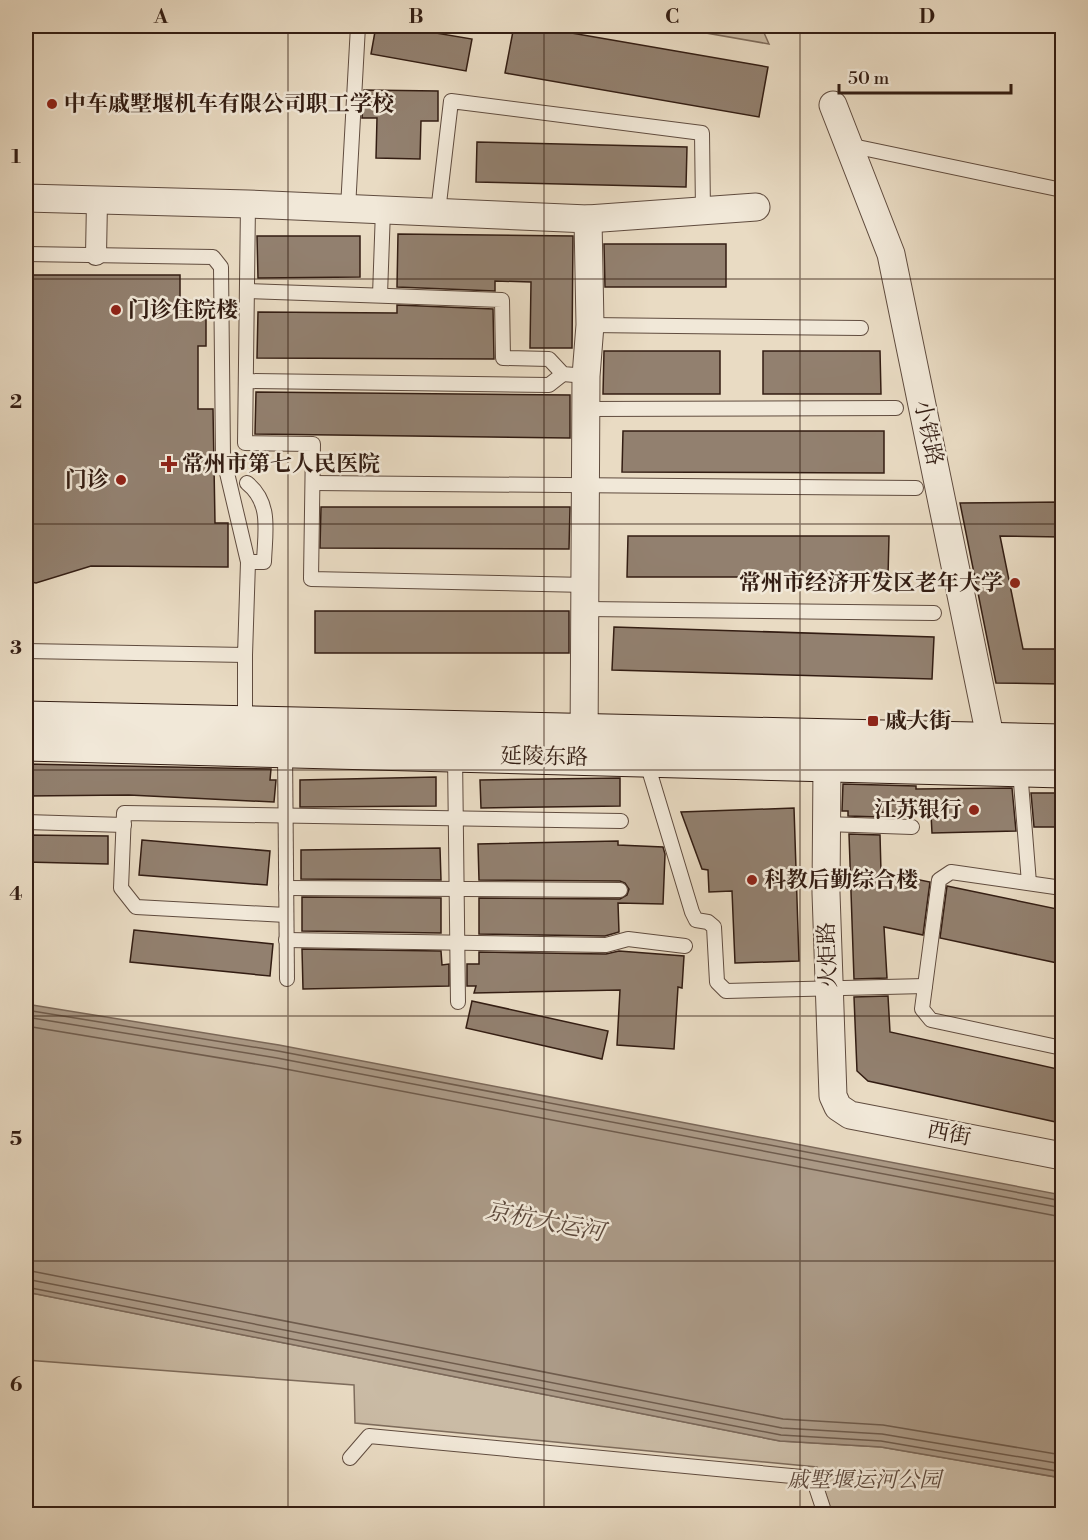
<svg xmlns="http://www.w3.org/2000/svg" width="1088" height="1540" font-family="'Libre Bodoni','Noto Serif SC',serif">
  <style>
    .green { fill: #cabba5; stroke: #7e6c5c; stroke-width: 1.5 }
    .water { fill: #ab9a87; stroke: #7b6859; stroke-width: 1.5 }
    .lines { fill: none; stroke-linecap: round; stroke-linejoin: round }
    .shore { stroke: #6f5c4d; stroke-width: 1.5 }
    .building { fill: #92806f; stroke: #331d13; stroke-width: 1.5 }
    .service-casing { stroke: #604c3f; stroke-width: 16 }
    .pedestrian-casing { stroke: #604c3f; stroke-width: 22 }
    .minor-casing { stroke: #604c3f; stroke-width: 29 }
    .secondary-casing { stroke: #331d13; stroke-width: 35 }
    .service { stroke: #f1e8d8; stroke-width: 14 }
    .pedestrian { stroke: #f1e8d8; stroke-width: 20 }
    .minor { stroke: #f1e8d8; stroke-width: 27 }
    .secondary { stroke: #f1e8d8; stroke-width: 33 }
    .grid { fill: none; stroke: #331d13; stroke-width: 1.5; stroke-opacity: 0.55 }
    .poi-dot { fill: #8f2418; stroke: #f1e8d8; stroke-width: 2 }
    .labels { text-anchor: middle; dominant-baseline: central; stroke-width: 5; stroke-linejoin: round; paint-order: stroke }
    .poi-label { font-size: 22px; font-weight: bold; fill: #331d13; stroke: #f1e8d8; text-anchor: start }
    .street-label { font-size: 22px; fill: #331d13; stroke: #f1e8d8 }
    .park-label { font-size: 22px; font-style: italic; fill: #604c3f; stroke: #f1e8d8 }
    .water-label { font-size: 24px; font-style: italic; fill: #5d493c; stroke: #f1e8d8 }
    .neatline { fill: none; stroke: #331d13; stroke-width: 2 }
    .grid-label { font-size: 20px; text-anchor: middle; font-weight: bold; fill: #331d13 }
  </style>
  <rect width="100%" height="100%" fill="#e9dbc3"/>
  <filter id="stains"><feTurbulence type="fractalNoise" baseFrequency=".00333" numOctaves="4"/><feColorMatrix values="0 0 0 0 .2 0 0 0 0 .09 0 0 0 0 .02 0 0 0 .5 -.17"/></filter>
  <radialGradient id="worn" r=".72"><stop offset=".6" stop-color="#630" stop-opacity="0"/><stop offset="1" stop-color="#630" stop-opacity=".3"/></radialGradient>
  <g class="green">
    <polygon points="666,26 761,26 769,44"/>
    <polygon points="26,1292 780,1441 881,1447 1062,1478 1062,1514 832,1514 817,1467 355,1423 354,1385 26,1360"/>
  </g>
  <polygon class="water" points="26,1004 279,1045 1062,1195 1062,1478 881,1447 780,1441 26,1292"/>
  <g class="lines">
    <g class="shore">
      <polyline points="26,1010 278,1051 1062,1201"/>
      <polyline points="26,1017 277,1058 1062,1208"/>
      <polyline points="26,1026 275,1067 1062,1217"/>
      <polyline points="26,1270 783,1419 883,1425 1062,1455"/>
      <polyline points="26,1279 782,1428 882,1434 1062,1464"/>
      <polyline points="26,1287 781,1435 881,1441 1062,1472"/>
    </g>
  </g>
  <g class="building">
    <polygon points="376,26 394,26 472,39 466,71 371,54"/>
    <polygon points="514,26 531,26 768,67 759,117 505,73"/>
    <polygon points="364,90 438,91 438,121 421,121 420,159 376,158 377,118 362,118"/>
    <polygon points="477,142 687,147 686,187 476,182"/>
    <polygon points="398,234 573,236 572,348 530,348 531,282 495,281 495,291 397,287"/>
    <polygon points="257,236 360,236 360,277 258,278"/>
    <polygon points="604,244 726,244 726,287 605,287"/>
    <polygon points="26,275 180,275 180,312 206,312 206,346 198,346 198,409 213,409 215,523 228,523 228,567 91,566 36,583 26,581"/>
    <polygon points="397,305 493,309 494,359 257,358 258,312 397,313"/>
    <polygon points="604,351 720,351 720,394 603,394"/>
    <polygon points="763,351 880,351 881,394 763,394"/>
    <polygon points="256,392 570,395 570,438 255,434"/>
    <polygon points="623,431 884,431 884,473 622,472"/>
    <polygon points="1062,502 1062,537 1000,536 1023,649 1062,649 1062,684 996,683 960,503"/>
    <polygon points="321,507 570,507 569,549 320,548"/>
    <polygon points="628,536 889,536 888,577 627,577"/>
    <rect x="315" y="611" width="254" height="42"/>
    <polygon points="614,627 934,637 932,679 612,670"/>
    <polygon points="26,764 271,769 270,780 276,780 274,802 129,795 26,796"/>
    <polygon points="436,777 436,806 300,807 300,780"/>
    <polygon points="620,778 620,806 481,808 480,780"/>
    <polygon points="843,784 916,786 916,789 1012,788 1016,831 932,833 931,814 879,812 880,817 848,816 848,811 842,811"/>
    <polygon points="1031,793 1062,793 1062,827 1034,827"/>
    <polygon points="794,808 799,961 735,963 732,891 709,892 708,870 702,869 681,812"/>
    <polygon points="849,834 880,835 881,872 930,882 923,935 884,927 887,978 854,979"/>
    <polygon points="26,835 108,836 108,864 26,862"/>
    <polygon points="142,840 270,851 267,885 139,875"/>
    <polygon points="618,841 618,845 663,847 665,854 663,904 618,903 619,932 605,936 479,934 479,898 620,899 627,895 629,889 625,883 620,881 479,880 478,844"/>
    <polygon points="440,848 441,880 301,879 301,850"/>
    <polygon points="947,886 1062,910 1062,964 940,938"/>
    <polygon points="302,897 441,898 441,933 302,931"/>
    <polygon points="134,930 273,944 270,976 130,962"/>
    <polygon points="302,949 441,951 442,965 449,964 449,986 303,989"/>
    <polygon points="619,951 684,956 682,988 678,987 674,1049 617,1045 620,990 474,993 476,986 467,986 467,964 479,964 479,952 606,954"/>
    <polygon points="888,996 890,1032 1062,1070 1062,1094 1056,1122 868,1081 857,1071 854,997"/>
    <polygon points="472,1001 608,1031 602,1059 466,1028"/>
  </g>
  <g class="lines">
    <g class="service-casing">
      <g id="service">
        <polyline points="848,145 1062,190"/>
        <polyline points="248,204 245,443 313,444 311,579 586,585"/>
        <polyline points="348,208 358,26"/>
        <polyline points="438,212 451,101 702,133 703,211"/>
        <polyline points="26,254 213,257 221,267 223,456 248,562"/>
        <polyline points="248,291 502,300 503,358 549,359 563,374 586,376"/>
        <polyline points="380,295 383,210"/>
        <polyline points="590,325 861,328"/>
        <polyline points="246,381 549,385 563,374"/>
        <polyline points="588,409 896,408"/>
        <polyline points="313,483 916,488"/>
        <polyline points="586,609 934,613"/>
        <path d="M 26,651 L 245,655 L 248,562 L 264,562 C 265,532 272,503 247,483"/>
        <polyline points="245,723 245,655"/>
        <polyline points="285,751 287,979"/>
        <polyline points="455,755 458,1002"/>
        <polyline points="646,760 692,912 696,920 708,922 714,927 717,982 726,991 925,986"/>
        <polyline points="1020,770 1029,883"/>
        <polyline points="26,822 124,825"/>
        <polyline points="826,824 912,827"/>
        <polyline points="286,888 620,890"/>
        <polyline points="1062,888 951,872 939,880 922,1009 931,1020 1062,1048"/>
        <polyline points="286,915 136,907 121,888 124,813 621,821"/>
        <polyline points="286,940 606,945 628,939 685,946"/>
        <polyline points="350,1458 369,1436 813,1478 825,1514"/>
      </g>
    </g>
    <g class="pedestrian-casing">
      <polyline id="pedestrian" points="96,255 97,201"/>
    </g>
    <g class="minor-casing">
      <g id="minor">
        <polyline points="833,105 891,254 991,741 991,759"/>
        <polyline points="26,198 248,204 588,219 590,325 586,376 584,749"/>
        <polyline points="588,219 756,207"/>
        <polyline points="827,765 826,893 833,1096 838,1107 850,1115 1062,1156"/>
      </g>
    </g>
    <g class="secondary-casing">
      <g id="secondary">
        <polyline points="26,718 1062,741"/>
        <polyline points="26,744 1062,771"/>
      </g>
    </g>
    <use href="#service" class="service"/>
    <use href="#pedestrian" class="pedestrian"/>
    <use href="#minor" class="minor"/>
    <use href="#secondary" class="secondary"/>
  </g>
  <path class="grid" d="M 288,26 L 288,1514M 544,26 L 544,1514M 800,26 L 800,1514M 26,279 L 1062,279M 26,524 L 1062,524M 26,770 L 1062,770M 26,1016 L 1062,1016M 26,1261 L 1062,1261"/>
  <g class="poi-dot">
    <circle cx="52" cy="104" r="6"/>
    <circle cx="116" cy="310" r="6"/>
    <path d="M166 455h6v6h6v6h-6v6h-6v-6h-6v-6h6z"/>
    <circle cx="121" cy="480" r="6"/>
    <circle cx="1015" cy="583" r="6"/>
    <rect x="867" y="715" width="12" height="12" rx="3"/>
    <circle cx="974" cy="810" r="6"/>
    <circle cx="752" cy="880" r="6"/>
  </g>
  <g class="labels">
    <g class="poi-label">
      <text x="64" y="104">中车戚墅堰机车有限公司职工学校</text>
      <text x="128" y="310">门诊住院楼</text>
      <text x="182" y="464">常州市第七人民医院</text>
      <text x="109" y="480" text-anchor="end">门诊</text>
      <text x="1003" y="583" text-anchor="end">常州市经济开发区老年大学</text>
      <text x="885" y="721">戚大街</text>
      <text x="962" y="810" text-anchor="end">江苏银行</text>
      <text x="764" y="880">科教后勤综合楼</text>
    </g>
    <g class="street-label">
      <text transform="translate(928 433) rotate(78)">小铁路</text>
      <text transform="translate(544 757) rotate(1)">延陵东路</text>
      <text transform="translate(828 955) rotate(-92)">火炬路</text>
      <text transform="translate(949 1134) rotate(11)">西街</text>
    </g>
    <g class="park-label">
      <text x="864" y="1480">戚墅堰运河公园</text>
    </g>
    <g class="water-label">
      <text transform="translate(545 1222) rotate(11)">京杭大运河</text>
    </g>
  </g>
  <rect width="1088" height="1540" fill="none" stroke="#e9dbc3" stroke-width="66"/>
  <path d="M839 84v9h172v-9" fill="none" stroke="#331d13" stroke-width="3"/>
  <text x="848" y="84" font-size="18" fill="#331d13" stroke="#f1e8d8" stroke-width="4.5" paint-order="stroke">50 m</text>
  <rect x="33" y="33" width="1022" height="1474" class="neatline"/>
  <g class="grid-label">
    <text x="161" y="23">A</text>
    <text x="416" y="23">B</text>
    <text x="672" y="23">C</text>
    <text x="927" y="23">D</text>
    <text x="16" y="163">1</text>
    <text x="16" y="408">2</text>
    <text x="16" y="654">3</text>
    <text x="16" y="900">4</text>
    <text x="16" y="1145">5</text>
    <text x="16" y="1391">6</text>
  </g>
  <rect width="100%" height="100%" filter="url(#stains)"/>
  <rect width="100%" height="100%" fill="url(#worn)"/>
</svg>
